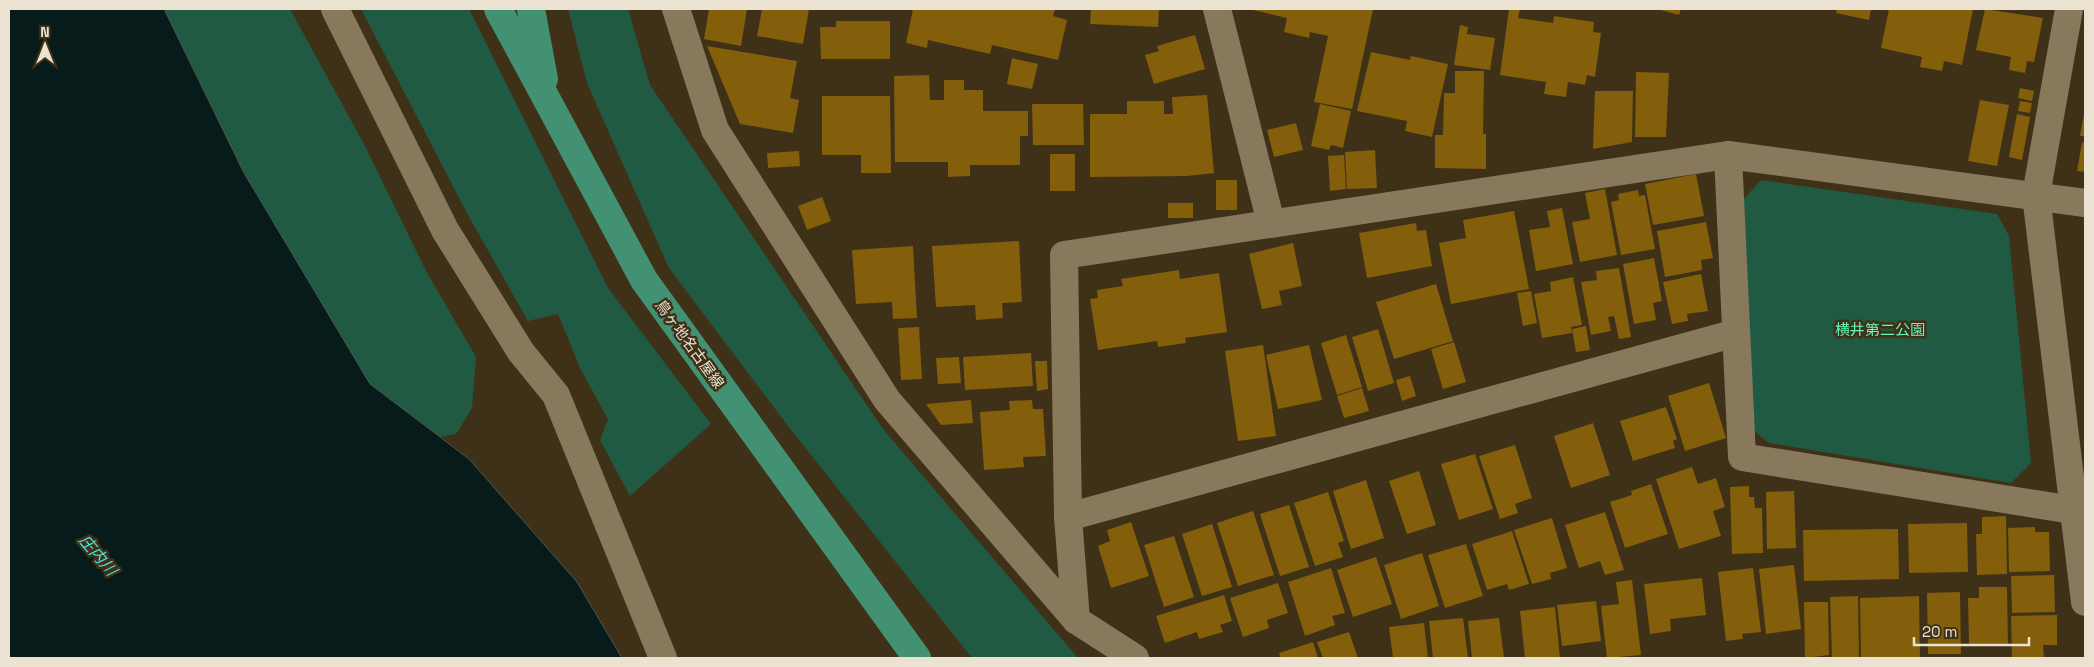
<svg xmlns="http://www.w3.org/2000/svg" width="2094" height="667" font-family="'Space Grotesk','Noto Sans JP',sans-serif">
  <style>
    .green { fill: #215a42 }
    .water { fill: #081b1b; stroke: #4c5752 }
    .building { fill: #835e0b }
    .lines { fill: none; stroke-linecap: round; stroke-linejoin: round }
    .minor { stroke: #88785c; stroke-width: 28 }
    .major { stroke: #429172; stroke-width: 28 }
    .labels { text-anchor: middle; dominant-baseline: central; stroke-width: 5; stroke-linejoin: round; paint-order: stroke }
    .park-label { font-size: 15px; fill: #63f9ba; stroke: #3f3117 }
    .street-label { font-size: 15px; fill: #ebe2d2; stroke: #3f3117 }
    .water-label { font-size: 16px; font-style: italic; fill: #49e3e6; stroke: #3f3117 }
  </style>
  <rect width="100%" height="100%" fill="#3f3117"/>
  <g class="green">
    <polygon points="164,9 290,9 365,146 426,271 476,357 472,408 456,434 440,437 370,384 244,173"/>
    <polygon points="361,9 469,9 608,288 711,424 630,496 600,440 608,419 580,368 558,314 528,321 468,215"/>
    <polygon points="568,9 628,9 650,85 883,429 1078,658 972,658 788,426 669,268 587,83"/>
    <polygon points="1761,180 1997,214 2009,236 2031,463 2011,483 1769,443 1754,431 1742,201"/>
  </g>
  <polygon class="water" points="9,9 164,9 244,173 370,384 469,459 577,582 622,658 9,658"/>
  <g class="building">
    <polygon points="709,9 747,9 741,46 704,39"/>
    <polygon points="762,9 809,9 803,44 757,36"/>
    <polygon points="913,9 1055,9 1053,16 1067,20 1058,60 992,45 990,54 928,40 927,48 906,43"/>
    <polygon points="1091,9 1159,9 1158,27 1090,24"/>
    <polygon points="1249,9 1373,9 1352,109 1314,102 1328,36 1310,32 1309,38 1284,32 1287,18"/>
    <polygon points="1509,9 1520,9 1518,18 1553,23 1554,16 1594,22 1593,32 1601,33 1595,77 1587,75 1585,85 1568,82 1566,97 1544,94 1546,82 1500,75"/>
    <polygon points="1657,9 1681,9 1679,15"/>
    <polygon points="1837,9 1871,9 1869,20 1836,13"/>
    <polygon points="1889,9 1973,9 1962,65 1944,61 1942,71 1920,67 1922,57 1881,48"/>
    <polygon points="1985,9 2043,18 2034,62 2027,61 2025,73 2009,70 2011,57 1976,50"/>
    <polygon points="836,21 890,21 890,59 821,59 820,27 836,27"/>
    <polygon points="1460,25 1468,27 1467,34 1495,38 1490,70 1454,65"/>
    <polygon points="1195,35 1205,69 1154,84 1145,55 1159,51 1157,46"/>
    <polygon points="707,46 797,61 790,98 799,100 793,133 740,124"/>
    <polygon points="1371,52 1410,60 1411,56 1448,64 1432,137 1405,131 1407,121 1357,111"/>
    <polygon points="1012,58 1038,64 1032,89 1007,84"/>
    <polygon points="1455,71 1484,71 1483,134 1486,134 1486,169 1435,168 1435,135 1443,135 1444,93 1455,93"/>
    <polygon points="1636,72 1669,73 1666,137 1635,137"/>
    <polygon points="929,75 930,100 944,100 944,80 964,80 964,90 983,90 983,111 1028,111 1028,136 1020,136 1020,165 970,165 970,176 948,177 948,162 895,162 894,76"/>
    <polygon points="2020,88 2034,91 2032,101 2018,98"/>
    <polygon points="1595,91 1633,91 1632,142 1593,149"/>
    <polygon points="1207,95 1214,173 1187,176 1090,177 1090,114 1127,114 1127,101 1164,101 1164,114 1173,114 1172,97"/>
    <polygon points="822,96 890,96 891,173 861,173 861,155 822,155"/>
    <polygon points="1980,100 2009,105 1997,166 1968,161"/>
    <polygon points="2020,101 2032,103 2030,113 2018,111"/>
    <polygon points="1032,104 1083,104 1084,145 1033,145"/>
    <polygon points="1320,104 1351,111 1343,148 1331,145 1329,150 1311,146"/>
    <polygon points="2017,114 2030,117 2022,160 2009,157"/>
    <polygon points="2084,114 2085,114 2085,136 2080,136"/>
    <polygon points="1296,123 1303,150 1274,157 1267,130"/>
    <polygon points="2082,142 2085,143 2085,172 2077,171"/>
    <polygon points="1375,150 1377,188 1347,189 1345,152"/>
    <polygon points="799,151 800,166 768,168 767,153"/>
    <rect x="1050" y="154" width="25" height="37"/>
    <polygon points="1344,155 1346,189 1330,191 1328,156"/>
    <polygon points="1696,174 1704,216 1653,225 1645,184"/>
    <rect x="1216" y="180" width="21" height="30"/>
    <polygon points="1605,189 1617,255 1580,262 1572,222 1590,219 1585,193"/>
    <polygon points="1638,190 1639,196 1645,195 1655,249 1621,255 1611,202 1619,200 1618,194"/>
    <polygon points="822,197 831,221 807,230 798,206"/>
    <rect x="1168" y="203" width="25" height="15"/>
    <polygon points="1562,208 1573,264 1536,271 1529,230 1550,227 1547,211"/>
    <polygon points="1514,211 1529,289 1451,304 1439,243 1466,238 1463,220"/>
    <polygon points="1706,222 1713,258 1701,260 1702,270 1665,277 1657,231"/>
    <polygon points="1416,223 1417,231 1426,230 1432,266 1367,278 1359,233"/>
    <polygon points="1019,241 1022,302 1002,303 1003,318 976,320 975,305 936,307 932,246"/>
    <polygon points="1293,243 1302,286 1279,291 1282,305 1262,309 1249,254"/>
    <polygon points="913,246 917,318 893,319 892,302 856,304 852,250"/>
    <polygon points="1654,258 1662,301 1653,303 1656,320 1634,324 1623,264"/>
    <polygon points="1619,268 1631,337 1619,339 1614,316 1608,317 1611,331 1591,335 1581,282 1597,280 1596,271"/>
    <polygon points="1179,270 1180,279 1219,273 1227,332 1185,338 1186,343 1158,347 1157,341 1098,350 1090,299 1098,298 1097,290 1123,286 1121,279"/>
    <polygon points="1701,274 1708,311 1687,314 1688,321 1672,324 1663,282"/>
    <polygon points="1573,277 1582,325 1571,327 1572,333 1542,338 1534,294 1551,291 1550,282"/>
    <polygon points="1436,284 1453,341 1394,359 1376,302"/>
    <polygon points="1531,291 1537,323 1523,326 1517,293"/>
    <polygon points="1586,326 1590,350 1576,352 1572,329"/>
    <polygon points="919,327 922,379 901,380 898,328"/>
    <polygon points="1378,329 1394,383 1368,391 1352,337"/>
    <polygon points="1346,335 1362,387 1337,395 1321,343"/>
    <polygon points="1454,342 1466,382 1443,389 1431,349"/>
    <polygon points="1263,345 1276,436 1238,441 1225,351"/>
    <polygon points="1309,345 1322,400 1278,409 1266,355"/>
    <polygon points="1031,353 1033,386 965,390 963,357"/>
    <polygon points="959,357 961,383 938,384 936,358"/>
    <polygon points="1035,361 1047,361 1048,389 1037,391"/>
    <polygon points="1410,376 1416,396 1402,401 1396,380"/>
    <polygon points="1709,383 1726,438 1685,451 1668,396"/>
    <polygon points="1362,388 1369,411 1344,418 1337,396"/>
    <polygon points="971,400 973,423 941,425 926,404"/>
    <polygon points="1032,400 1033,409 1043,409 1046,456 1023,457 1024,467 984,470 980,412 1010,410 1009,401"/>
    <polygon points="1666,407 1677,439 1673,441 1675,448 1633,461 1620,421"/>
    <polygon points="1593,423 1610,475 1571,488 1554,436"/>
    <polygon points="1515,445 1532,498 1515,504 1518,513 1500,519 1479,456"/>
    <polygon points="1475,454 1493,509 1459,520 1441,464"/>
    <polygon points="1692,467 1698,484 1716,478 1725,507 1713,511 1721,536 1679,549 1656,479"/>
    <polygon points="1419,471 1436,525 1407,534 1389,481"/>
    <polygon points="1366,480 1384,538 1351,549 1333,491"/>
    <polygon points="1651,484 1668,534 1625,548 1610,502 1632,495 1631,491"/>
    <polygon points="1749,486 1749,497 1754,497 1755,508 1762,508 1763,553 1732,554 1730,487"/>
    <polygon points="1794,491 1796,548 1767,549 1766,492"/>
    <polygon points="1328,492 1344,541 1338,543 1343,557 1315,566 1294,503"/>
    <polygon points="1289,505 1309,567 1280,576 1260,514"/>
    <polygon points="1253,511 1274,575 1238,586 1217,523"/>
    <polygon points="1605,512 1624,570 1605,575 1600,561 1579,568 1565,525"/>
    <polygon points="2006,516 2007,574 1977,575 1976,534 1982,534 1982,517"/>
    <polygon points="1552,518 1567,568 1550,573 1551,579 1532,584 1514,530"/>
    <polygon points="1131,522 1149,576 1111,588 1098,546 1110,541 1107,530"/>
    <polygon points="1967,523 1968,572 1909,573 1908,524"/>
    <polygon points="1212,524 1232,587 1202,596 1182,534"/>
    <polygon points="2035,527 2035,532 2049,532 2050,571 2009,572 2008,528"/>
    <polygon points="1898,529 1899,579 1804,581 1803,530"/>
    <polygon points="1512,531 1529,584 1509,590 1507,584 1487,590 1472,544"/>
    <polygon points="1174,536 1194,597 1164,607 1144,545"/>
    <polygon points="1466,544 1483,596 1445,608 1428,555"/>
    <polygon points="1422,553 1439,606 1401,619 1384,565"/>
    <polygon points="1376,557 1392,604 1353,617 1337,570"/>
    <polygon points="1794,565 1801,629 1766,634 1759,569"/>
    <polygon points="1331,568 1345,613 1332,616 1335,625 1305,636 1288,582"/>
    <polygon points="1753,568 1761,632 1742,634 1743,639 1726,641 1718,572"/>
    <polygon points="2054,575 2055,612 2012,613 2011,576"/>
    <polygon points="1702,578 1706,615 1670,619 1671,631 1650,634 1644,584"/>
    <polygon points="1632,580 1641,655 1607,658 1601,606 1619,604 1616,582"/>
    <polygon points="1278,583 1288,613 1267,620 1269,628 1243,637 1230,598"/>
    <polygon points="1979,587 2007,587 2008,644 1969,645 1968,598 1979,598"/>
    <polygon points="1960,592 1961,654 1928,654 1927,593"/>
    <polygon points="1224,595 1232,621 1220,625 1223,632 1199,639 1197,632 1165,643 1156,616"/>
    <polygon points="1858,596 1859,658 1832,658 1830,597"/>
    <polygon points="1919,596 1920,658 1861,658 1860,598"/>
    <polygon points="1596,601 1601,641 1562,646 1557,605"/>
    <polygon points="1804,602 1828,602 1829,655 1805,658"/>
    <polygon points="1555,607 1560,658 1525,658 1520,611"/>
    <polygon points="2057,615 2057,645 2043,645 2044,658 2012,658 2011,616"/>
    <polygon points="1463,618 1468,658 1433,658 1429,621"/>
    <polygon points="1499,618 1504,658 1472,658 1468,621"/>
    <polygon points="1424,623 1428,658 1393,658 1389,627"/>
    <polygon points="1349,632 1358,658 1323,658 1317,642"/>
    <polygon points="1313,642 1318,658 1281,658 1279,653"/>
  </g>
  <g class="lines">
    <g class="minor">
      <polyline points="335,9 445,230 521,352 556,395 663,658"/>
      <polyline points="676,9 715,130 887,400 1076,620 1135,658"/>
      <polyline points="1217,9 1271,223"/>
      <polyline points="2069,9 2036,195 2085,602"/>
      <polyline points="1728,155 1742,457 2085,512"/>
      <polyline points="1068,517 1736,333"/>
      <polyline points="1076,620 1068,517 1064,255 1728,155 2085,203"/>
    </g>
    <g class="major">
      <polyline points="498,9 644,280 917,658"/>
      <polyline points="531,9 544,79"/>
    </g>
  </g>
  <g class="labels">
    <g class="park-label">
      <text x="1880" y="329">横井第二公園</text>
    </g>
    <g class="street-label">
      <text transform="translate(690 344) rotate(54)">鳥ヶ地名古屋線</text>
    </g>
    <g class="water-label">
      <text transform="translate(98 555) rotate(49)">庄内川</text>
    </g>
  </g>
  <rect width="2094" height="667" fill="none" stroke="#ebe2d2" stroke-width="20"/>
  <g transform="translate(45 45)" stroke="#3f3117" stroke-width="4" paint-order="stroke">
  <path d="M0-4L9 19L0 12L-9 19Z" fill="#ebe2d2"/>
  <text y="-8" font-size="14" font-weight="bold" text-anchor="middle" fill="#ebe2d2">N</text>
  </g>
  <path d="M1914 637v8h115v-8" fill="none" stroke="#ebe2d2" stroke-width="2.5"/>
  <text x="1922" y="637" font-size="15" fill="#ebe2d2" stroke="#3f3117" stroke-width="4" paint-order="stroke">20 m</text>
</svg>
